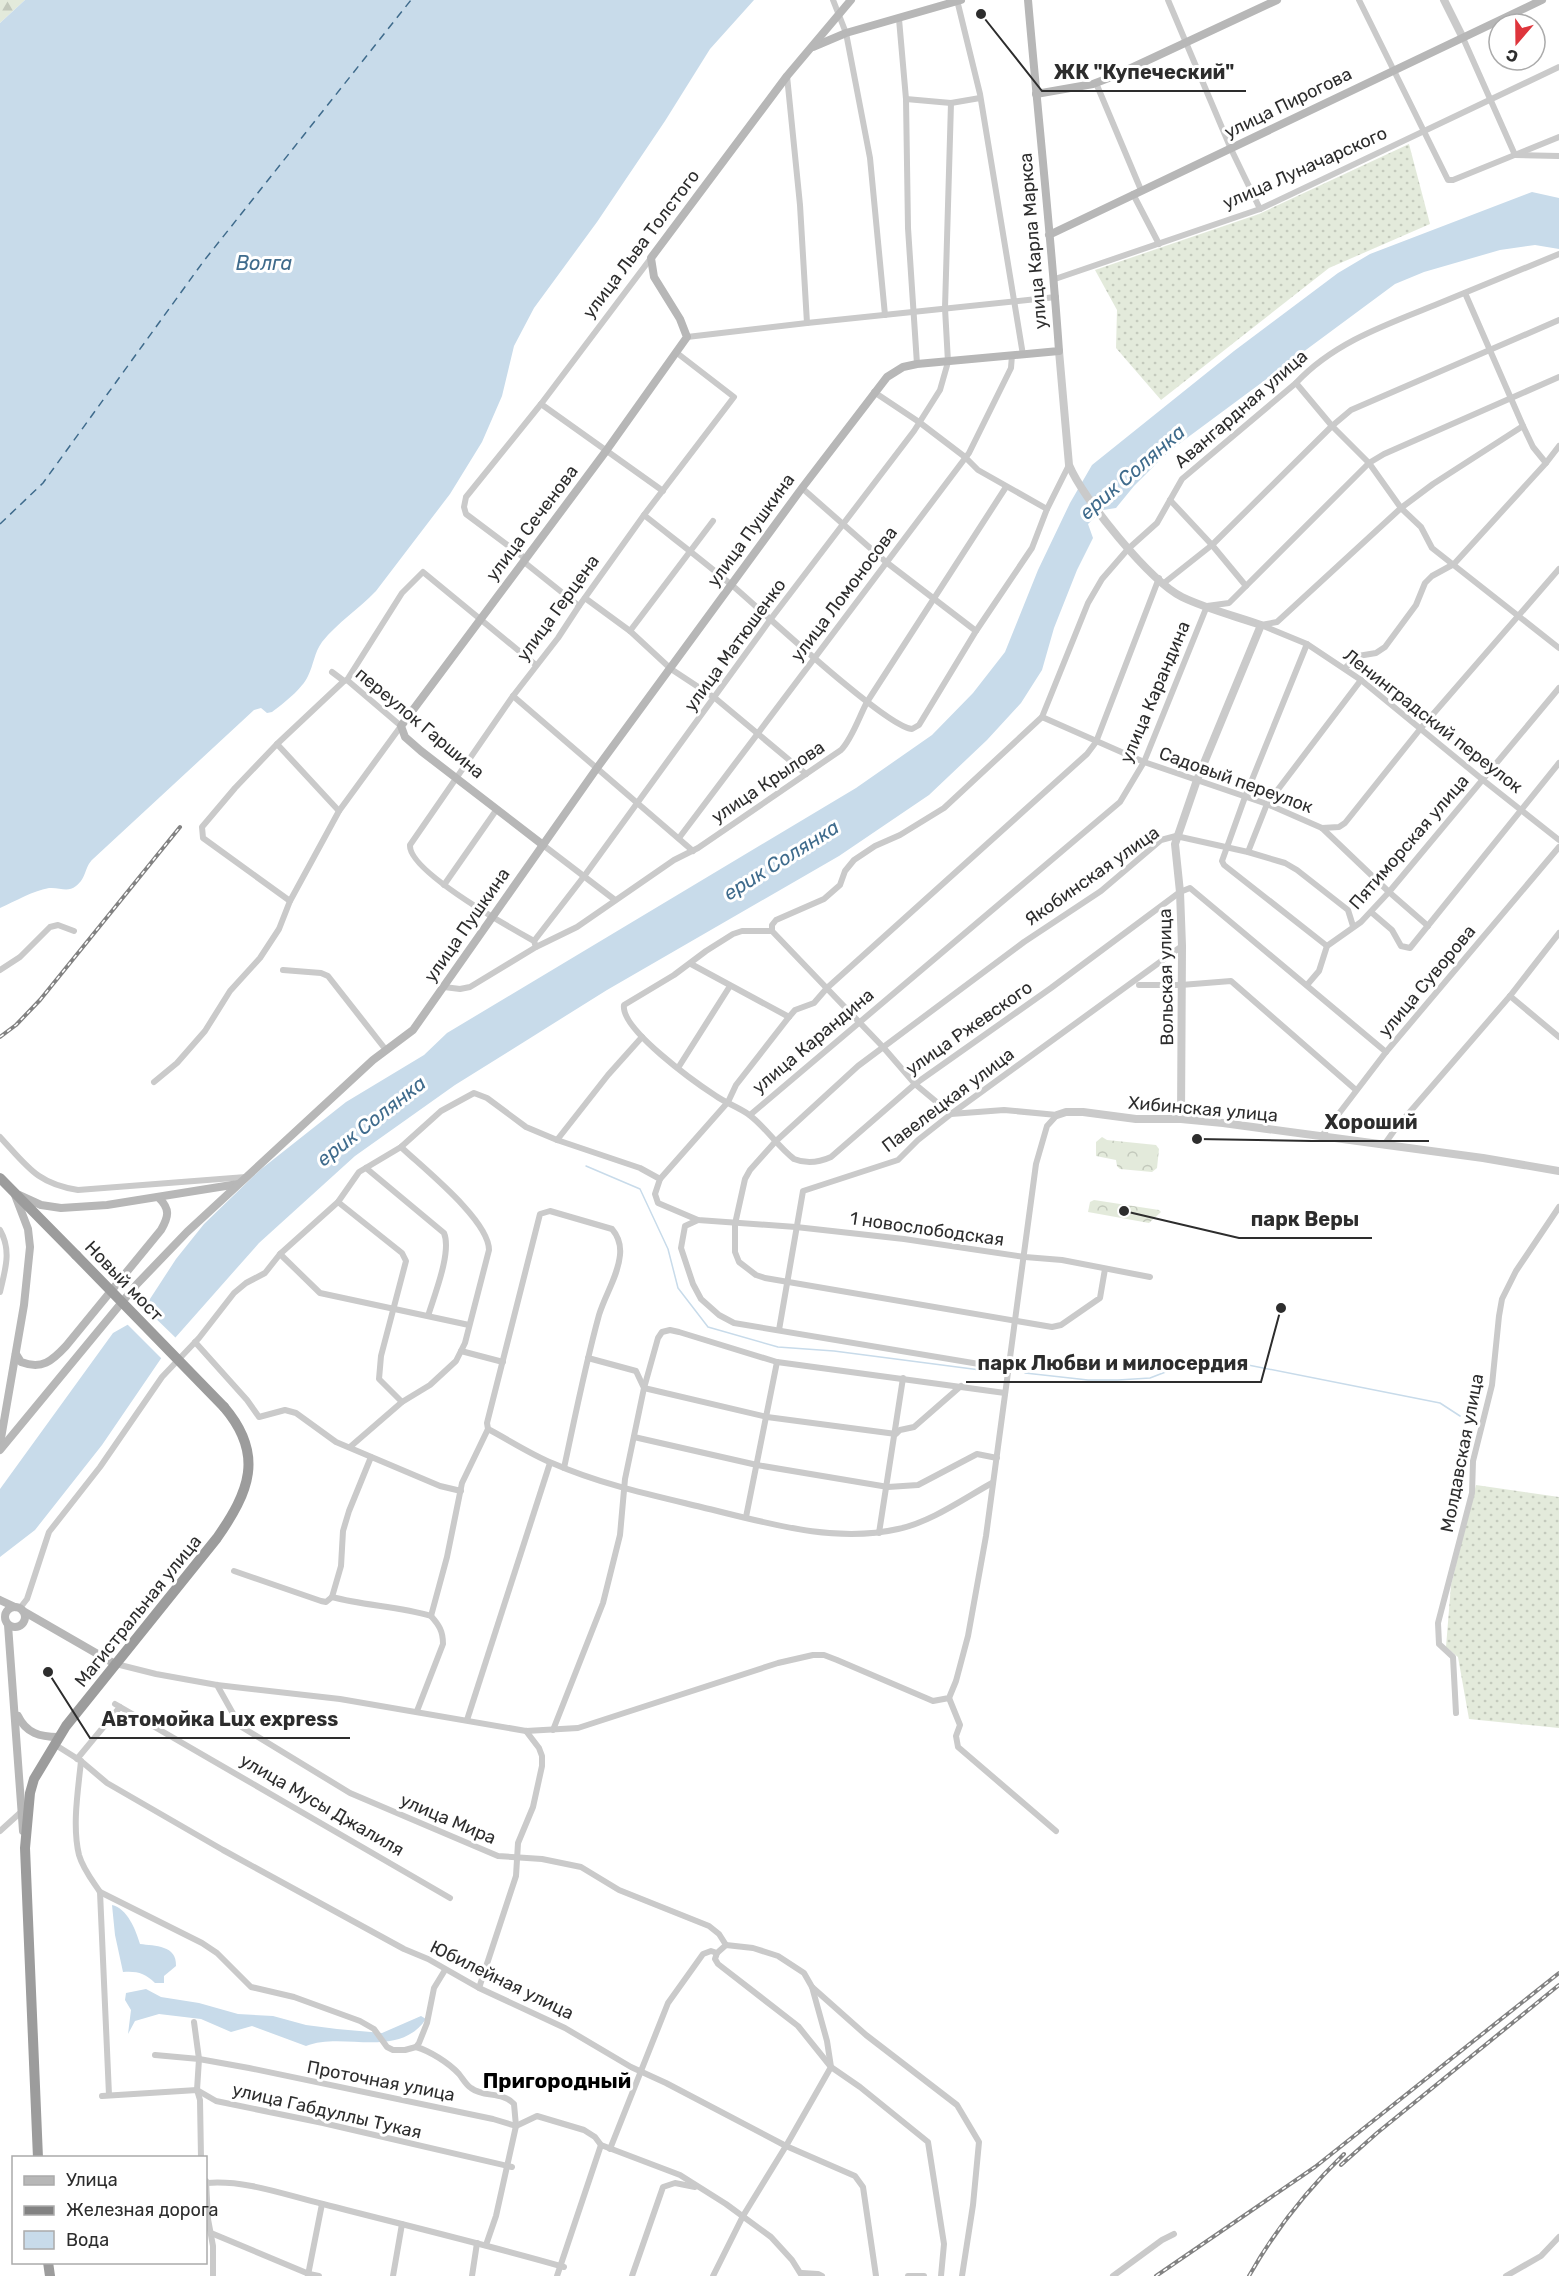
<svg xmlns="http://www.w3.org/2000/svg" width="1559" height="2276" font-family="Rubik,sans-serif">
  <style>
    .grass { fill: url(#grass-dots) }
    .forest { fill: url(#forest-firs) }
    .park { fill: url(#park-crowns) }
    .water { fill: #c8dbea }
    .pier { fill: #fff }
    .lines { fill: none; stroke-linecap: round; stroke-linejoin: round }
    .stream { stroke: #c8dbea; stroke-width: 1.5 }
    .ferry { stroke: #3f6b8c; stroke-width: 1.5; stroke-dasharray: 8 6; stroke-linecap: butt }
    .minor { stroke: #cacaca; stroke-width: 6 }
    .tertiary { stroke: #cacaca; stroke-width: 8 }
    .secondary { stroke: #b7b7b7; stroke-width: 8 }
    .trunk { stroke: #9c9c9c; stroke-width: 10 }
    .rail-casing { stroke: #828282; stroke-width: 4 }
    .rail { stroke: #fff; stroke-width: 1.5; stroke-dasharray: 4.5; stroke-linecap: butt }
    .trunk-bridge { stroke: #9c9c9c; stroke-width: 10 }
    .labels { text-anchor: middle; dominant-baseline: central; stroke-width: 6; stroke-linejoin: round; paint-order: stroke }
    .street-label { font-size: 18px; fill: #2d2d2d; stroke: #fff }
    .water-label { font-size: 20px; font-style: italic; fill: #3f6b8c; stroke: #fff }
    .quarter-label { font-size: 21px; font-weight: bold; fill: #000; stroke: #fff }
    .leader { fill: none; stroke: #2d2d2d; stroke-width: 2 }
    .callout-dot { fill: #2d2d2d; stroke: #fff; stroke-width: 2 }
    .callout-label { font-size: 20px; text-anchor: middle; font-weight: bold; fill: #2d2d2d; stroke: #fff; stroke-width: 6; stroke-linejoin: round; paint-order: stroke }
  </style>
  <defs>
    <pattern id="grass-dots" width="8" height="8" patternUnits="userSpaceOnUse" patternTransform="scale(1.5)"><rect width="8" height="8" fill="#e3eadb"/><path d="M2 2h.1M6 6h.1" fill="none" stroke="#c3c9bc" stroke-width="1.8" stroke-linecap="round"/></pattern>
    <pattern id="forest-firs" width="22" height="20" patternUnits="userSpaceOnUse" patternTransform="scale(1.5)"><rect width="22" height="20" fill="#e3eadb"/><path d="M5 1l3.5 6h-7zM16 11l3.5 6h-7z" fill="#c3c9bc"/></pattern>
    <pattern id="park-crowns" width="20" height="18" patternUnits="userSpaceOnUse" patternTransform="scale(1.5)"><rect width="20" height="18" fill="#e3eadb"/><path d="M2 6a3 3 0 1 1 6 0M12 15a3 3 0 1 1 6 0" fill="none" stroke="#c3c9bc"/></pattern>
  </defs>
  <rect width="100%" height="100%" fill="#fff"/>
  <g class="grass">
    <polygon points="1409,144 1430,224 1329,268 1161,400 1116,348 1117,310 1095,270 1259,214"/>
    <polygon points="1476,1485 1559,1497 1559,1728 1469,1719 1458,1657 1446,1647 1451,1585"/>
  </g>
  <polygon class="forest" points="0,0 25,0 0,23"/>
  <g class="park">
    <polygon points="1102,1137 1107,1140 1156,1145 1159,1149 1157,1168 1152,1172 1120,1169 1117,1166 1116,1160 1096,1156 1096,1142"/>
    <polygon points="1094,1200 1159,1210 1161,1212 1149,1223 1088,1212 1090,1202"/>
  </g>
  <g class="water">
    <path d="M 25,0 L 754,0 L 710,49 L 665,121 L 597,222 L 534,308 L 514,346 L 502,396 L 482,442 L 450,494 L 376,591 C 359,609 338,622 322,642 C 314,653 314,664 308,676 C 302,689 284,703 272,712 L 267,713 L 261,708 L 254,710 L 93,859 C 84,867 87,878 76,886 C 67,893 60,887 49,888 C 32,891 16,901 0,908 L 0,23 Z"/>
    <polygon points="1532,192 1559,198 1559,249 1535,245 1500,250 1424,272 1395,284 1168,452 1134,486 1116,508 1103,510 1088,524 1093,538 1077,570 1054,628 1042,670 1021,703 987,740 929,795 839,856 607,990 455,1085 355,1156 259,1243 175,1338 102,1445 35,1530 0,1557 0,1489 113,1333 150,1312 148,1302 176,1259 204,1224 260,1170 346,1102 424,1055 447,1033 856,788 932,735 973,693 1005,652 1038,570 1070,503 1092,465 1234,351 1338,273 1370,254"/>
    <path d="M 112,1905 C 127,1908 136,1930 140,1944 C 155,1946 177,1945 176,1966 L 164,1976 L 164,1983 L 155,1983 C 145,1973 137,1971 123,1972 L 115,1935 Z"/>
    <path d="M 146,1989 L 161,1997 L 199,2003 L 238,2014 L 273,2016 L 306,2025 L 337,2029 L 382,2033 L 421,2016 L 426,2019 C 398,2060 343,2031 306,2046 L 252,2026 L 231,2032 L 201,2019 L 159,2014 L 135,2021 L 128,2034 L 131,2010 L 125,2000 L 126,1993 Z"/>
  </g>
  <polygon class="pier" points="146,1309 178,1340 164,1361 126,1323 147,1311"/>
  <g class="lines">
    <g class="stream">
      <polyline points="586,1166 640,1189 668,1249 678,1288 708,1327 778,1347 834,1351 988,1371"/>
      <polyline points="1025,1373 1088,1380 1118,1380 1150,1378 1194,1361 1238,1363 1440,1403 1460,1416"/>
    </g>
    <polyline class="ferry" points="0,524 43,483 203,262 411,0"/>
    <g class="minor">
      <polyline points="833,0 846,33 870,158 885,315"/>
      <polyline points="957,0 980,94 1023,355"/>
      <polyline points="1168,0 1231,149 1260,209"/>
      <polyline points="1359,0 1448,180 1453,180 1559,137"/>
      <polyline points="899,19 906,99 908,228 917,364"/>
      <polyline points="1463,38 1515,155 1559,156"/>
      <polyline points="787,76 800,205 807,323"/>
      <polyline points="1096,83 1141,190"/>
      <polyline points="906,99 951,103 980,98"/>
      <polyline points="1133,194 1159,244"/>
      <polyline points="1055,279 1260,209 1559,67"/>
      <polyline points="1465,293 1523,426 1533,447 1546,463"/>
      <polyline points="687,337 807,323 1056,297"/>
      <polyline points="1296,383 1332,426 1369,463 1401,508 1421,527 1432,548 1559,648"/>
      <polyline points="874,392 919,422 965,457 978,470 1047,509"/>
      <polyline points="541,404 663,491"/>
      <polyline points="802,488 886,562 976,631"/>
      <polyline points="1170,500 1212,545 1246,586"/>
      <path d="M 644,515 C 674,539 705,562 734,587 C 761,610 887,728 912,729 L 919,725 L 976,631 L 1032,548 L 1047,509 L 1069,465"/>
      <polyline points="526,559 466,514 464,507 466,497 541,404 651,258"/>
      <polyline points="524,562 579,606"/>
      <polyline points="1164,583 1212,545 1332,426 1351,410 1559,320"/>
      <polyline points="585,598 630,631 671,669 715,698 806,774"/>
      <polyline points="1261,625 1307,644 1361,680 1483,780 1559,840"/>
      <polyline points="1261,625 1277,622 1401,508 1433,484 1523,426"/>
      <polyline points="630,631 713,521"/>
      <polyline points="1307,644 1245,797 1222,861 1224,865 1327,946"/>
      <polyline points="1345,668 1358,656 1376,653 1385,647 1416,605 1425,583 1432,576 1454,564 1546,463 1559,446"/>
      <polyline points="347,680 402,593 423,572 536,665"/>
      <polyline points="513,696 693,851"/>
      <polyline points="1042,717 1144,762 1267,804 1322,828 1389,892 1428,926"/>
      <polyline points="277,744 339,811"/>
      <polyline points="1322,828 1339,827 1345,823 1421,728 1559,569"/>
      <polyline points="679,838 969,453 1011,368 1012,355"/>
      <polyline points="543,845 615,900"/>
      <polyline points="1248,852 1267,804 1361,680"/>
      <polyline points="444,885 497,809"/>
      <polyline points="290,901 203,838 202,827 235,788 277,744 344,681"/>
      <polyline points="1371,912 1392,930 1401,946 1410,948 1559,763"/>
      <polyline points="772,931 883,1047 915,1084 951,1114 1004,1110 1057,1115"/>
      <polyline points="534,941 585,875 770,620 914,431 940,390 948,362 945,308 951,103"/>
      <path d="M 536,947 L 534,941 C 511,928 408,871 410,845 L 513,696 L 558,638 L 579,606 L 644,515 L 734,397 L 677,353"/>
      <polyline points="691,964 789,1017"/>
      <polyline points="0,970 20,957 50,927 58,925 74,931"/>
      <polyline points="283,970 321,973 328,976 386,1050"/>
      <polyline points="1139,985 1181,985 1231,981 1356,1090"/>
      <polyline points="1307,985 1319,971 1327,946 1361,922 1389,892 1559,688"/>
      <path d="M 444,987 L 460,989 L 470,987 L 536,947 L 577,927 L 674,860 L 698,848 L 841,750 C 852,739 859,717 867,702 L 1006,487"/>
      <polyline points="1510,996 1559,1037"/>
      <path d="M 1386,1052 L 1190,888 L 1180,892 L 1051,988 L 915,1084 L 831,1157 C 820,1162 806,1164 794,1159 C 777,1146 765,1126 748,1114 C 738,1107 726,1103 716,1096 C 696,1083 620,1029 624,1005 L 674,975 L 706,951 L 733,934 L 742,931 L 772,931 L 772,925 L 776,920 L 824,899 L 840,885 L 845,871 L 854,860 L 875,846 L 900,835 L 944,808 L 1042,717 L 1088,603 L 1102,579 L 1128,549 L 1157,523 L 1182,479 L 1296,383 C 1333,343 1385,325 1435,305 C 1476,288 1518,271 1559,254"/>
      <polyline points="678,1068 730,986"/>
      <polyline points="154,1082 177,1063 205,1031 230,991 260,958 279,929 290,901 339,811 401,726 347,680 344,681 332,672"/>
      <polyline points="750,1115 1120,802 1144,762 1207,606 1229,603 1369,463 1384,454 1559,377"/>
      <path d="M 0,1137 C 27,1166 37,1184 78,1190 L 246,1177"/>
      <polyline points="1321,1137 1386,1052 1559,847"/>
      <polyline points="557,1140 608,1075 642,1037"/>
      <polyline points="1384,1145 1396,1128 1510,996 1559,933"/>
      <path d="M 366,1168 L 444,1233 C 452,1252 434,1296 428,1316"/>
      <polyline points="660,1179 728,1102 736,1085 789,1017 795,1010 814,1003 827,988 1087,754 1096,742 1159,578"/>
      <polyline points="338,1202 402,1253 406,1261 381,1356 379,1379 402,1402"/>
      <polyline points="698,1220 685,1226 681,1248 693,1284 701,1299 719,1315 734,1323 1009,1369"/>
      <path d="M 0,1230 C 12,1251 5,1270 0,1292"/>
      <polyline points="280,1254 320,1293 469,1325"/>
      <polyline points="1105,1269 1100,1298 1061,1325 1052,1327 765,1278 756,1275 739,1262 735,1252 735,1224 745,1179 750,1170 775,1142 858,1066 1024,942 1101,891 1161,840 1176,836 1248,852 1285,863 1297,870 1348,910 1353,926"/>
      <polyline points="779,1330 803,1191 898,1160 918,1140 951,1114 1182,946"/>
      <polyline points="195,1342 247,1400 259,1417 285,1410 296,1413 336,1442 440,1486 461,1491"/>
      <polyline points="461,1351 503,1362"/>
      <polyline points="588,1358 636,1371 644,1388 767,1417 896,1434 900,1430 914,1427 961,1386"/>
      <path d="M 488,1429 C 509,1440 530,1454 552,1463 C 600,1484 651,1495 701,1507 C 764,1522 833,1544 898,1529 C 931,1522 963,1499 992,1483"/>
      <polyline points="634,1437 757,1465 888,1487 918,1485 977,1454 997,1458"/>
      <path d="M 350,1447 L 402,1402 L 430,1385 L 456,1361 L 465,1343 L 489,1250 C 489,1220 423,1168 401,1147"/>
      <polyline points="746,1517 777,1362"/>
      <polyline points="879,1533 903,1378"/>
      <path d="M 234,1571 L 321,1601 L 326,1602 L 332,1597 C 365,1606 398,1606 431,1616"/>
      <polyline points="332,1597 341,1566 343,1531 349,1511 371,1457"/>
      <polyline points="20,1608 27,1599 49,1532 100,1467 162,1377 199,1338 234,1293 246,1283 265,1273 280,1254 338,1202 359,1172 401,1147 441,1111 474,1093 487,1098 526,1127 557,1140 640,1168 660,1179 655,1194 658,1203 698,1220 796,1227 904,1239 1025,1257 1062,1260 1150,1277"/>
      <path d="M 431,1616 L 447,1557 L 462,1483 L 488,1429 L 487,1423 L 540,1214 L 550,1211 L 612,1229 C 618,1236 621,1245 620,1255 C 618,1276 605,1295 599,1315 C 585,1366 575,1417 564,1468"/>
      <polyline points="116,1664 156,1674 217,1685 340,1699 526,1731 578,1728 778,1663 813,1655 824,1655 837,1660 933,1701 949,1698 956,1681 968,1636 986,1536 1036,1164 1047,1126 1057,1115"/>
      <polyline points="217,1685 240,1726 350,1793 498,1856 542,1859 581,1867 619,1890 709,1926 719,1934 726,1945"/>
      <polyline points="949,1698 960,1725 956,1736 958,1747 1056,1831"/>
      <polyline points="115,1704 450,1898"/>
      <path d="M 417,1711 L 443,1644 C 443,1631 439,1625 431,1616"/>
      <polyline points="1456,1713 1453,1657 1439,1644 1438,1623 1472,1493 1473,1461 1492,1385 1499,1316 1502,1299 1516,1271 1559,1207"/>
      <polyline points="467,1720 550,1463"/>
      <polyline points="553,1730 603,1603 620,1535 625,1479 644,1388 658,1338 662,1332 670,1330 679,1332 777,1362 1005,1393"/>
      <polyline points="54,1744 81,1761 107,1783 223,1850 404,1949 428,1959 479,1988 565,2028 631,2067 666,2083 786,2146 855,2176 863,2187 876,2276"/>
      <polyline points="77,1759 120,1707"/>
      <path d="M 81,1761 C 78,1791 72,1826 79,1855 C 83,1869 92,1880 100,1892 L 109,2095"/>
      <polyline points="0,1831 21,1812"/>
      <polyline points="100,1892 202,1943 217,1953 251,1987 294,1997 360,2021 374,2029 387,2047 393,2050 405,2050 416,2047 419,2043 427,2023 434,1988 445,1970"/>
      <polyline points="717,1953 715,1959 718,1964 798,2026 831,2067 860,2087 928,2142 944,2244 941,2276"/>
      <polyline points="812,1987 866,2035 957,2105 979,2142 973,2205 962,2276"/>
      <polyline points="479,1988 516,1876 518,1843 533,1807 542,1766 542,1756 539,1748 526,1731"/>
      <polyline points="194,2022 199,2059 197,2090 200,2100 201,2158"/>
      <path d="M 416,2047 C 430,2051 449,2063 459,2074 C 463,2079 466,2085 471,2088 C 484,2098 502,2091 514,2104 L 516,2126 L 496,2216 L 486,2245"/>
      <polyline points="155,2055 199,2059 249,2068 493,2119 516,2126 537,2116 584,2130 595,2137 601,2145 680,2175 726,2204 771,2237 792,2260 802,2276"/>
      <polyline points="102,2096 197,2090 216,2101 323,2123 512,2167"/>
      <polyline points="610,2149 668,2003 703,1954 711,1951 717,1953 726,1945 753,1948 778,1956 804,1973 812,1987 827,2041 831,2067 786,2146 743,2216 713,2276"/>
      <polyline points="206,2181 208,2219 213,2246 213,2276"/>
      <path d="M 207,2183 C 247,2180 285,2195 323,2204 C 404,2225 484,2244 564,2267"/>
      <polyline points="211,2233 309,2274 319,2276"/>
      <polyline points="802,2273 818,2274 822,2276"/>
      <polyline points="308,2275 322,2204"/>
      <polyline points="393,2276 402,2224"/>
      <polyline points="472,2276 477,2243"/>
      <polyline points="557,2276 601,2145"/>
      <polyline points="632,2276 663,2187 675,2183 695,2187"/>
      <polyline points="908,2276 924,2276"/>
      <polyline points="1113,2276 1162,2240 1174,2234"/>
      <polyline points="1506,2276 1541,2256 1559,2237"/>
    </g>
    <g class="tertiary">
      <polyline points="1444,0 1463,38"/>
      <path d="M 1059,351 L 1069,465 C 1083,499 1150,581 1182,597 C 1207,609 1235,616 1261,625 L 1197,780 L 1175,844 L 1180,892 L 1182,946 L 1181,1119"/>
      <polyline points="1057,1115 1066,1112 1083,1112 1136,1119 1181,1119 1223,1123 1483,1158 1559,1171"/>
    </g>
    <g class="secondary">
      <polyline points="813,47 846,33 961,0"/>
      <polyline points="1036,94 1093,84 1114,76 1277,0"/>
      <polyline points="1049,235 1542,0"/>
      <polyline points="543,845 421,751 405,737 401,726 606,451 687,337 680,319 654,277 651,258 787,76 851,0"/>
      <polyline points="19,1195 41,1205 61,1208 107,1205 238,1184"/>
      <path d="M 16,1354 L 21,1362 C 42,1370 52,1361 66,1346 L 161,1230 C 169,1216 170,1209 159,1198"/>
      <polyline points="0,1444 24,1305 30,1247 28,1229 15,1195"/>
      <path d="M 0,1450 L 137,1284 L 187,1232 L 373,1060 L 413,1030 L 597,768 L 802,488 L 887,377 L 903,367 L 917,364 L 1059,351 C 1051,234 1038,117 1028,0"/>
      <polyline points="0,1600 15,1607"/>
      <circle cx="15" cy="1617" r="10"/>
      <polyline points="23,1611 115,1664"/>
      <polyline points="8,1625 23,1831"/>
      <path d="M 18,1716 C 26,1733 40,1737 58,1737"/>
    </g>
    <g class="trunk">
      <polyline points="0,1178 76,1255"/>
      <path d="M 38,2158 L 25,1848 L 30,1793 L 34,1779 L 66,1726 L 217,1538 C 249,1492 265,1455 224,1407"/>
      <polyline points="48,2262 50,2276"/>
    </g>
    <g class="rail-casing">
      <g id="rail">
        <polyline points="0,1037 16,1025 40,1000 180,827"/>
        <polyline points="1341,2165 1377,2133 1559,1985"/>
        <polyline points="1156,2276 1315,2167 1559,1973"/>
        <path d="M 1249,2276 C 1275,2230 1306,2191 1344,2154"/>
      </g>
    </g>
    <use href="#rail" class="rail"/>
    <polyline class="trunk-bridge" points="76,1255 224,1407"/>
  </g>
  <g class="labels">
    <g class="street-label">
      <text transform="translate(1288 103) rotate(-26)">улица Пирогова</text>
      <text transform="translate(1305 168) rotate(-24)">улица Луначарского</text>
      <text transform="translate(1033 241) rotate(-95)">улица Карла Маркса</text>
      <text transform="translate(641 244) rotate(-53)">улица Льва Толстого</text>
      <text transform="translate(1241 409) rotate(-41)">Авангардная улица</text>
      <text transform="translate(532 523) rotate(-53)">улица Сеченова</text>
      <text transform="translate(751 530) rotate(-54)">улица Пушкина</text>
      <text transform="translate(844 594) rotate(-53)">улица Ломоносова</text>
      <text transform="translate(558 608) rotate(-54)">улица Герцена</text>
      <text transform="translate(735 645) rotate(-54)">улица Матюшенко</text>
      <text transform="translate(1155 692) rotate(-67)">улица Карандина</text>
      <text transform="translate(1433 721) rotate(38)">Ленинградский переулок</text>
      <text transform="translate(420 723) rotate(40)">переулок Гаршина</text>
      <text transform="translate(1236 780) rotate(20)">Садовый переулок</text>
      <text transform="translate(768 782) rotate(-34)">улица Крылова</text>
      <text transform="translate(1409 842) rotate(-49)">Пятиморская улица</text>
      <text transform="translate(1092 876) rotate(-35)">Якобинская улица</text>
      <text transform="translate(467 925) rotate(-55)">улица Пушкина</text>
      <text transform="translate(1166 977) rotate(-91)">Вольская улица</text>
      <text transform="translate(1427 981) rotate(-50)">улица Суворова</text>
      <text transform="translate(969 1028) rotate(-35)">улица Ржевского</text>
      <text transform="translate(813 1041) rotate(-40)">улица Карандина</text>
      <text transform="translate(948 1100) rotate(-37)">Павелецкая улица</text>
      <text transform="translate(1203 1109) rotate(5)">Хибинская улица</text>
      <text transform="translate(927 1229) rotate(8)">1 новослободская</text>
      <text transform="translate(124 1281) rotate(46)">Новый мост</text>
      <text transform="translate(1462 1453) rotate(-79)">Молдавская улица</text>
      <text transform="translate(138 1611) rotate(-51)">Магистральная улица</text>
      <text transform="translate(322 1805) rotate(30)">улица Мусы Джалиля</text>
      <text transform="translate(448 1819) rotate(23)">улица Мира</text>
      <text transform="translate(502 1980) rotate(26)">Юбилейная улица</text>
      <text transform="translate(381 2081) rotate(11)">Проточная улица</text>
      <text transform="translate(327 2111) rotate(13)">улица Габдуллы Тукая</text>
    </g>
    <g class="water-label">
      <text x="264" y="263">Волга</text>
      <text transform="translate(1132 472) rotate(-41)">ерик Солянка</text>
      <text transform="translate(781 860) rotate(-32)">ерик Солянка</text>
      <text transform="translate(371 1121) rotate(-38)">ерик Солянка</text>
    </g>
    <g class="quarter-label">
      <text x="557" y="2080">Пригородный</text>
    </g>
  </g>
  <path class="leader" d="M981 14L1042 91H1246M1197 1139L1312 1141H1429M1124 1211L1239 1238H1372M1281 1308L1261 1382H966M48 1672L90 1738H350"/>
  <g class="callout-dot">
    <circle cx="981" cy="14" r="6"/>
    <circle cx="1197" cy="1139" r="6"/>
    <circle cx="1124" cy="1211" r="6"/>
    <circle cx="1281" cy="1308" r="6"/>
    <circle cx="48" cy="1672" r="6"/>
  </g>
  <g class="callout-label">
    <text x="1144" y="79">ЖК "Купеческий"</text>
    <text x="1371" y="1129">Хороший</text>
    <text x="1305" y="1226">парк Веры</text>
    <text x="1113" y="1370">парк Любви и милосердия</text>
    <text x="220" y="1726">Автомойка Lux express</text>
  </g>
  <rect x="12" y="2156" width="195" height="108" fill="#ffffff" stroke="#ababab" stroke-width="1.5"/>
  <rect x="24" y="2176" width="30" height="9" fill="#b7b7b7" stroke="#ababab" stroke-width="1.5"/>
  <text x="66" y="2186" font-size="18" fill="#2d2d2d">Улица</text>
  <rect x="24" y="2206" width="30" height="9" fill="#828282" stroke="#ababab" stroke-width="1.5"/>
  <text x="66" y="2216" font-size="18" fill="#2d2d2d">Железная дорога</text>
  <rect x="24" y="2231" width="30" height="18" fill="#c8dbea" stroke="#ababab" stroke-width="1.5"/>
  <text x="66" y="2246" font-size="18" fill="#2d2d2d">Вода</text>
  <g transform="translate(1517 42) rotate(200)"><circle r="28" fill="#ffffff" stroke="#ababab" stroke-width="1.5"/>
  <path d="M0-4.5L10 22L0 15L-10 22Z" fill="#de353c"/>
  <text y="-9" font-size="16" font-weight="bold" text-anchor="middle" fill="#2d2d2d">С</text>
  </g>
</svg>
